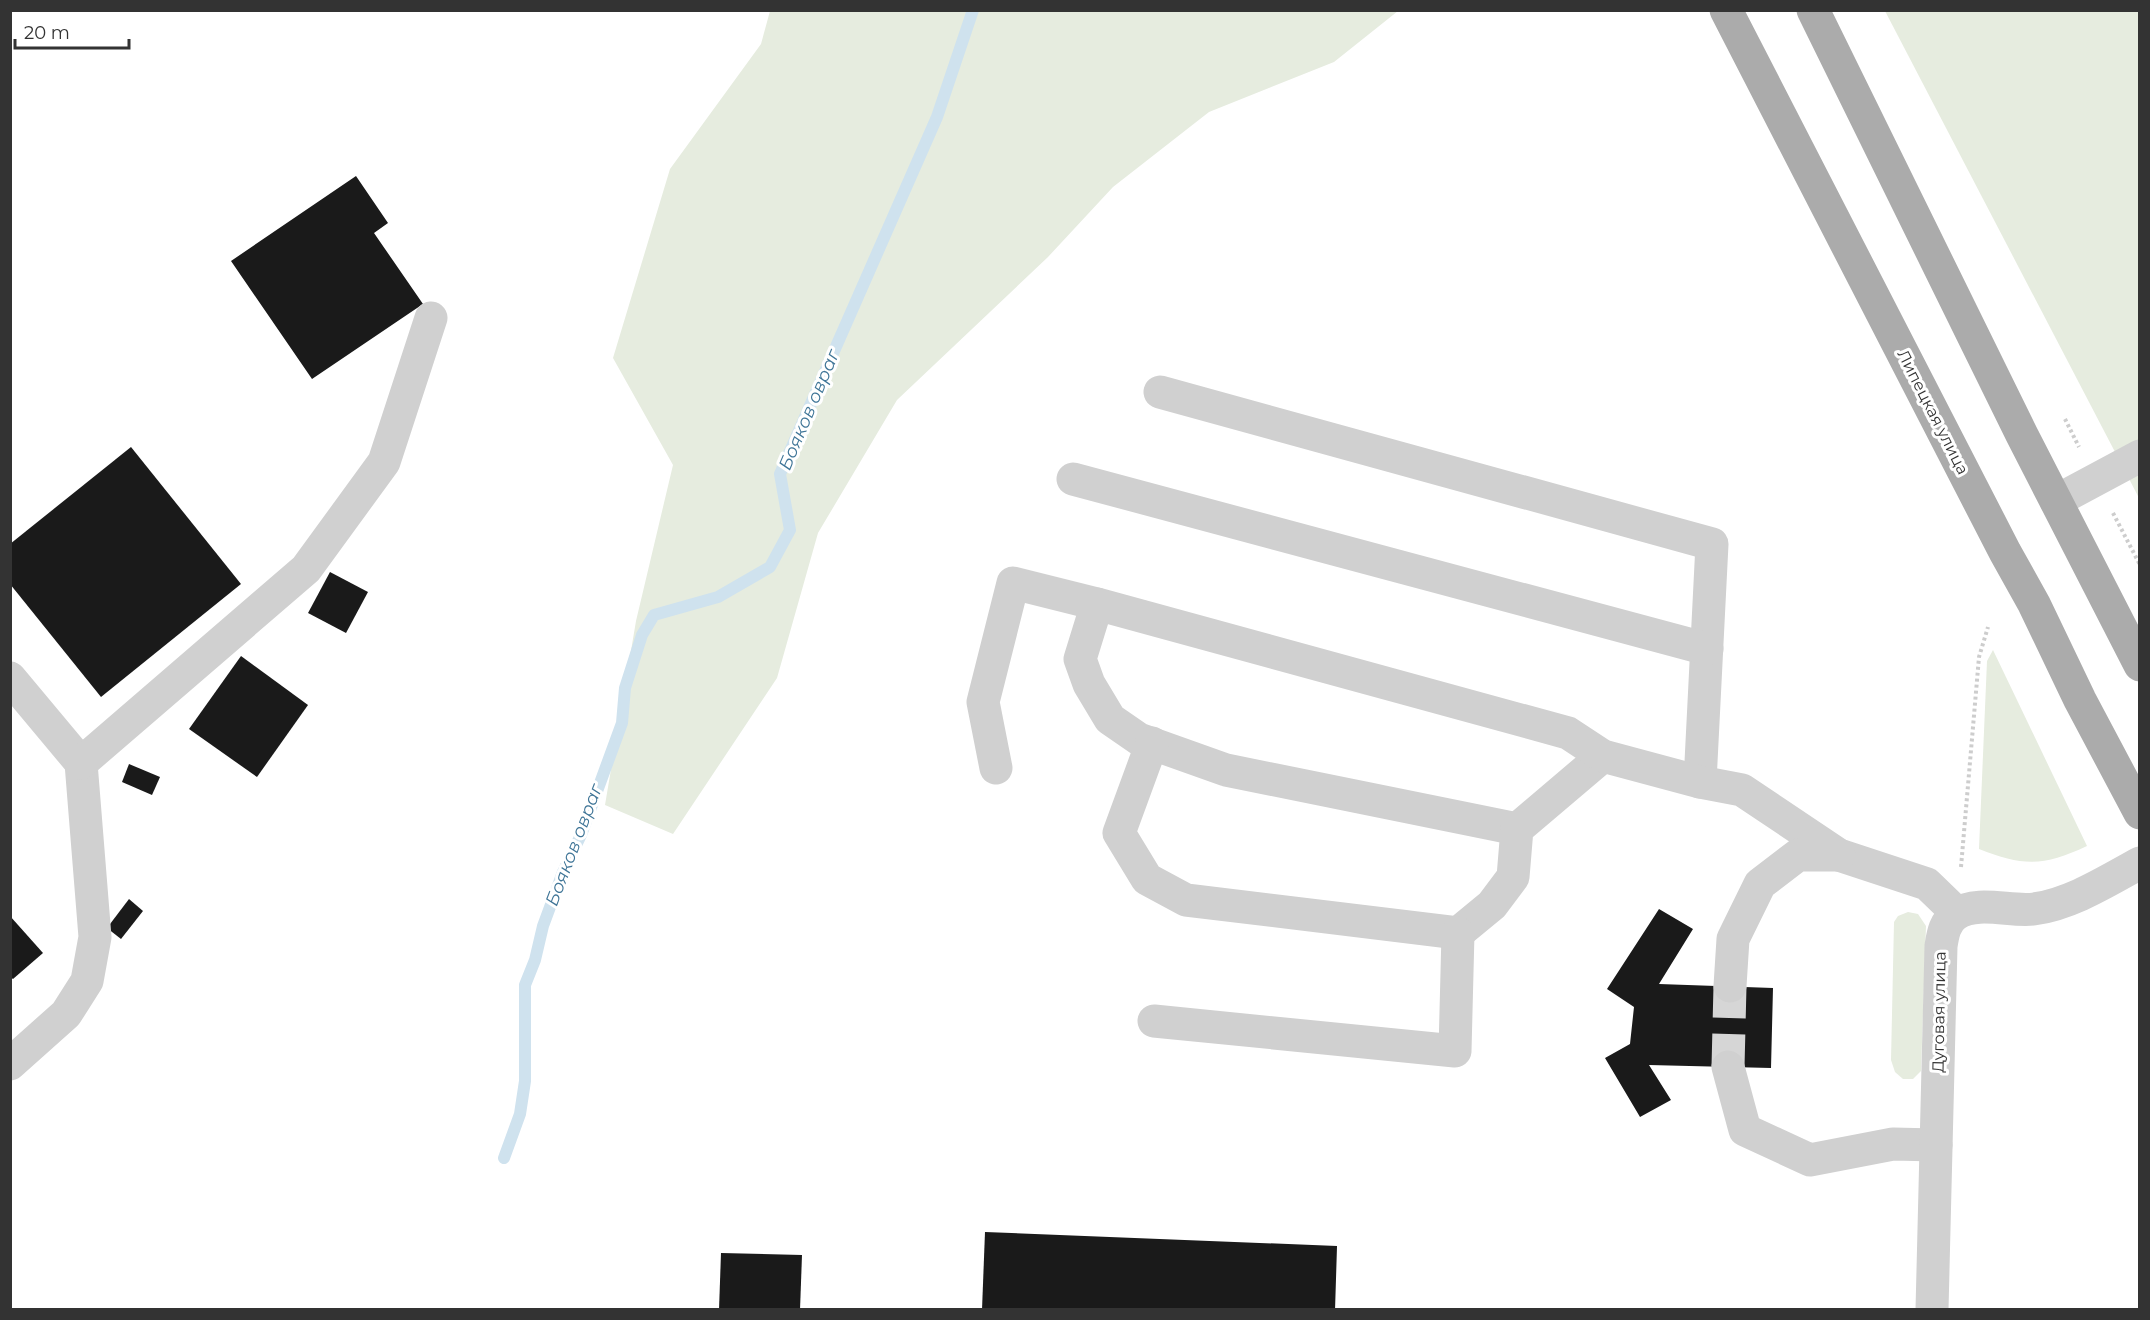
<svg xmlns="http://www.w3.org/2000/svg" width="2150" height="1320" font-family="Montserrat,sans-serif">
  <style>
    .green { fill: #e6ecdf }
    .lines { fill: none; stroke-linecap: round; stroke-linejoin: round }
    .stream { stroke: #cfe2ee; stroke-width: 12 }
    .building { fill: #1a1a1a }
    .minor-tunnel { stroke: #d6d6d6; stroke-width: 33; stroke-dasharray: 33 16; stroke-linecap: butt }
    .path { stroke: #cdcdcd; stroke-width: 4; stroke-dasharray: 3 3; stroke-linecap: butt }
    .minor { stroke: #d0d0d0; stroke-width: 33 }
    .major { stroke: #ababab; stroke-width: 33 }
    .labels { text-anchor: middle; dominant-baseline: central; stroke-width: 6; stroke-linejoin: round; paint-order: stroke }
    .street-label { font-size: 16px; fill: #333; stroke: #fff }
    .water-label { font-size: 18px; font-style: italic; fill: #3f7597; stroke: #fff }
  </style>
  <rect width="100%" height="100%" fill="#fff"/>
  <g class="green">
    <polygon points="770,11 1398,11 1334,62 1209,112 1113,187 1048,257 897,400 818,533 777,678 673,834 605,805 636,621 673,465 613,358 670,169 761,44"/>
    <polygon points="1885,11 2139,11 2139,498"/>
    <path d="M 1993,650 L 2087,846 C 2044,866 2024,867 1979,849 L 1987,661 Z"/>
    <polygon points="1908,912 1918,914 1926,926 1921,1071 1913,1079 1903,1079 1895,1072 1891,1060 1894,922 1898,916"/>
  </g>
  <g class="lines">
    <polyline class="stream" points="504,1158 520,1114 525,1081 525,985 535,960 543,926 563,872 581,835 622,723 625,688 642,635 654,615 718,597 770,567 790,530 780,474 937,117 973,10"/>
  </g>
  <g class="building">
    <polygon points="356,176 388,223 374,233 423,304 312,379 231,261"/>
    <polygon points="131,447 241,584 101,697 10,584 10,544"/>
    <polygon points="330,572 368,592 346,633 308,613"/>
    <polygon points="241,656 308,705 257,777 189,729"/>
    <polygon points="129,764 160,777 152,795 122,782"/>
    <polygon points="129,899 143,911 121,939 107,928"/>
    <polygon points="1659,909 1693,929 1659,984 1773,988 1771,1068 1649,1065 1671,1100 1640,1117 1605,1058 1630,1044 1634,1007 1607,989"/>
    <polygon points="10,916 43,953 13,979 10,977"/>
    <polygon points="985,1232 1337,1246 1335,1310 982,1310"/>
    <polygon points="721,1253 802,1255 800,1310 719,1310"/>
  </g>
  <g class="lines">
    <polyline class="minor-tunnel" points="1728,1067 1730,986"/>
    <g class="path">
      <polyline points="2065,419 2079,447"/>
      <polyline points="2113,513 2140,565"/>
      <polyline points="1961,867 1979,657 1988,627"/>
    </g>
    <g class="minor">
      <polyline points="1160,392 1712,544 1700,782"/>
      <polyline points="1073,479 1707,649"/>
      <polyline points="2056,501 2140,456"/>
      <polyline points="1097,604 1080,659 1089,684 1110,719 1139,739 1226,770 1517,829"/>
      <polyline points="10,678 81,763 95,937 87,981 66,1014 10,1064"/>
      <polyline points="1152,743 1119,833 1147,879 1186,900 1458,933 1492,905 1513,877 1517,829 1603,756"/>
      <polyline points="81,763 306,569 384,462 431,318"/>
      <polyline points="996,768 983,702 1013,583 1097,604 1568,733 1603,756 1700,782 1742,790 1839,855 1927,884 1957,913"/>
      <polyline points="1730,986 1733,939 1760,884 1798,855 1839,855"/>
      <polyline points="1154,1021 1455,1051 1458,933"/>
      <polyline points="1728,1067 1745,1130 1810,1160 1893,1144 1936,1145"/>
      <path d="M 1932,1310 L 1941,946 C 1943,933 1945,922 1956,914 C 1978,900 2010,912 2034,909 C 2071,904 2107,881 2140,863"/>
    </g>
    <g class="major">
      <polyline points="1726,10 2005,552 2034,604 2080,700 2140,813"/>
      <polyline points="1813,10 2022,435 2140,665"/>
    </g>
  </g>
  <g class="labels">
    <g class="street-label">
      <text transform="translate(1933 412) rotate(63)">Липецкая улица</text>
      <text transform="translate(1939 1012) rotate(-89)">Дуговая улица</text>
    </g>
    <g class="water-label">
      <text transform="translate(809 410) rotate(-67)">Бояков овраг</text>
      <text transform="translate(574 845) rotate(-69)">Бояков овраг</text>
    </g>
  </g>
  <rect width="2150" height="1320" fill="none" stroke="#333333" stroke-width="24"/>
  <path d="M15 39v9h114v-9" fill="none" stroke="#333333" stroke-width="3"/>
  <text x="24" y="39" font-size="18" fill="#333333" stroke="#ffffff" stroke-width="4.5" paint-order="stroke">20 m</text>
</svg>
